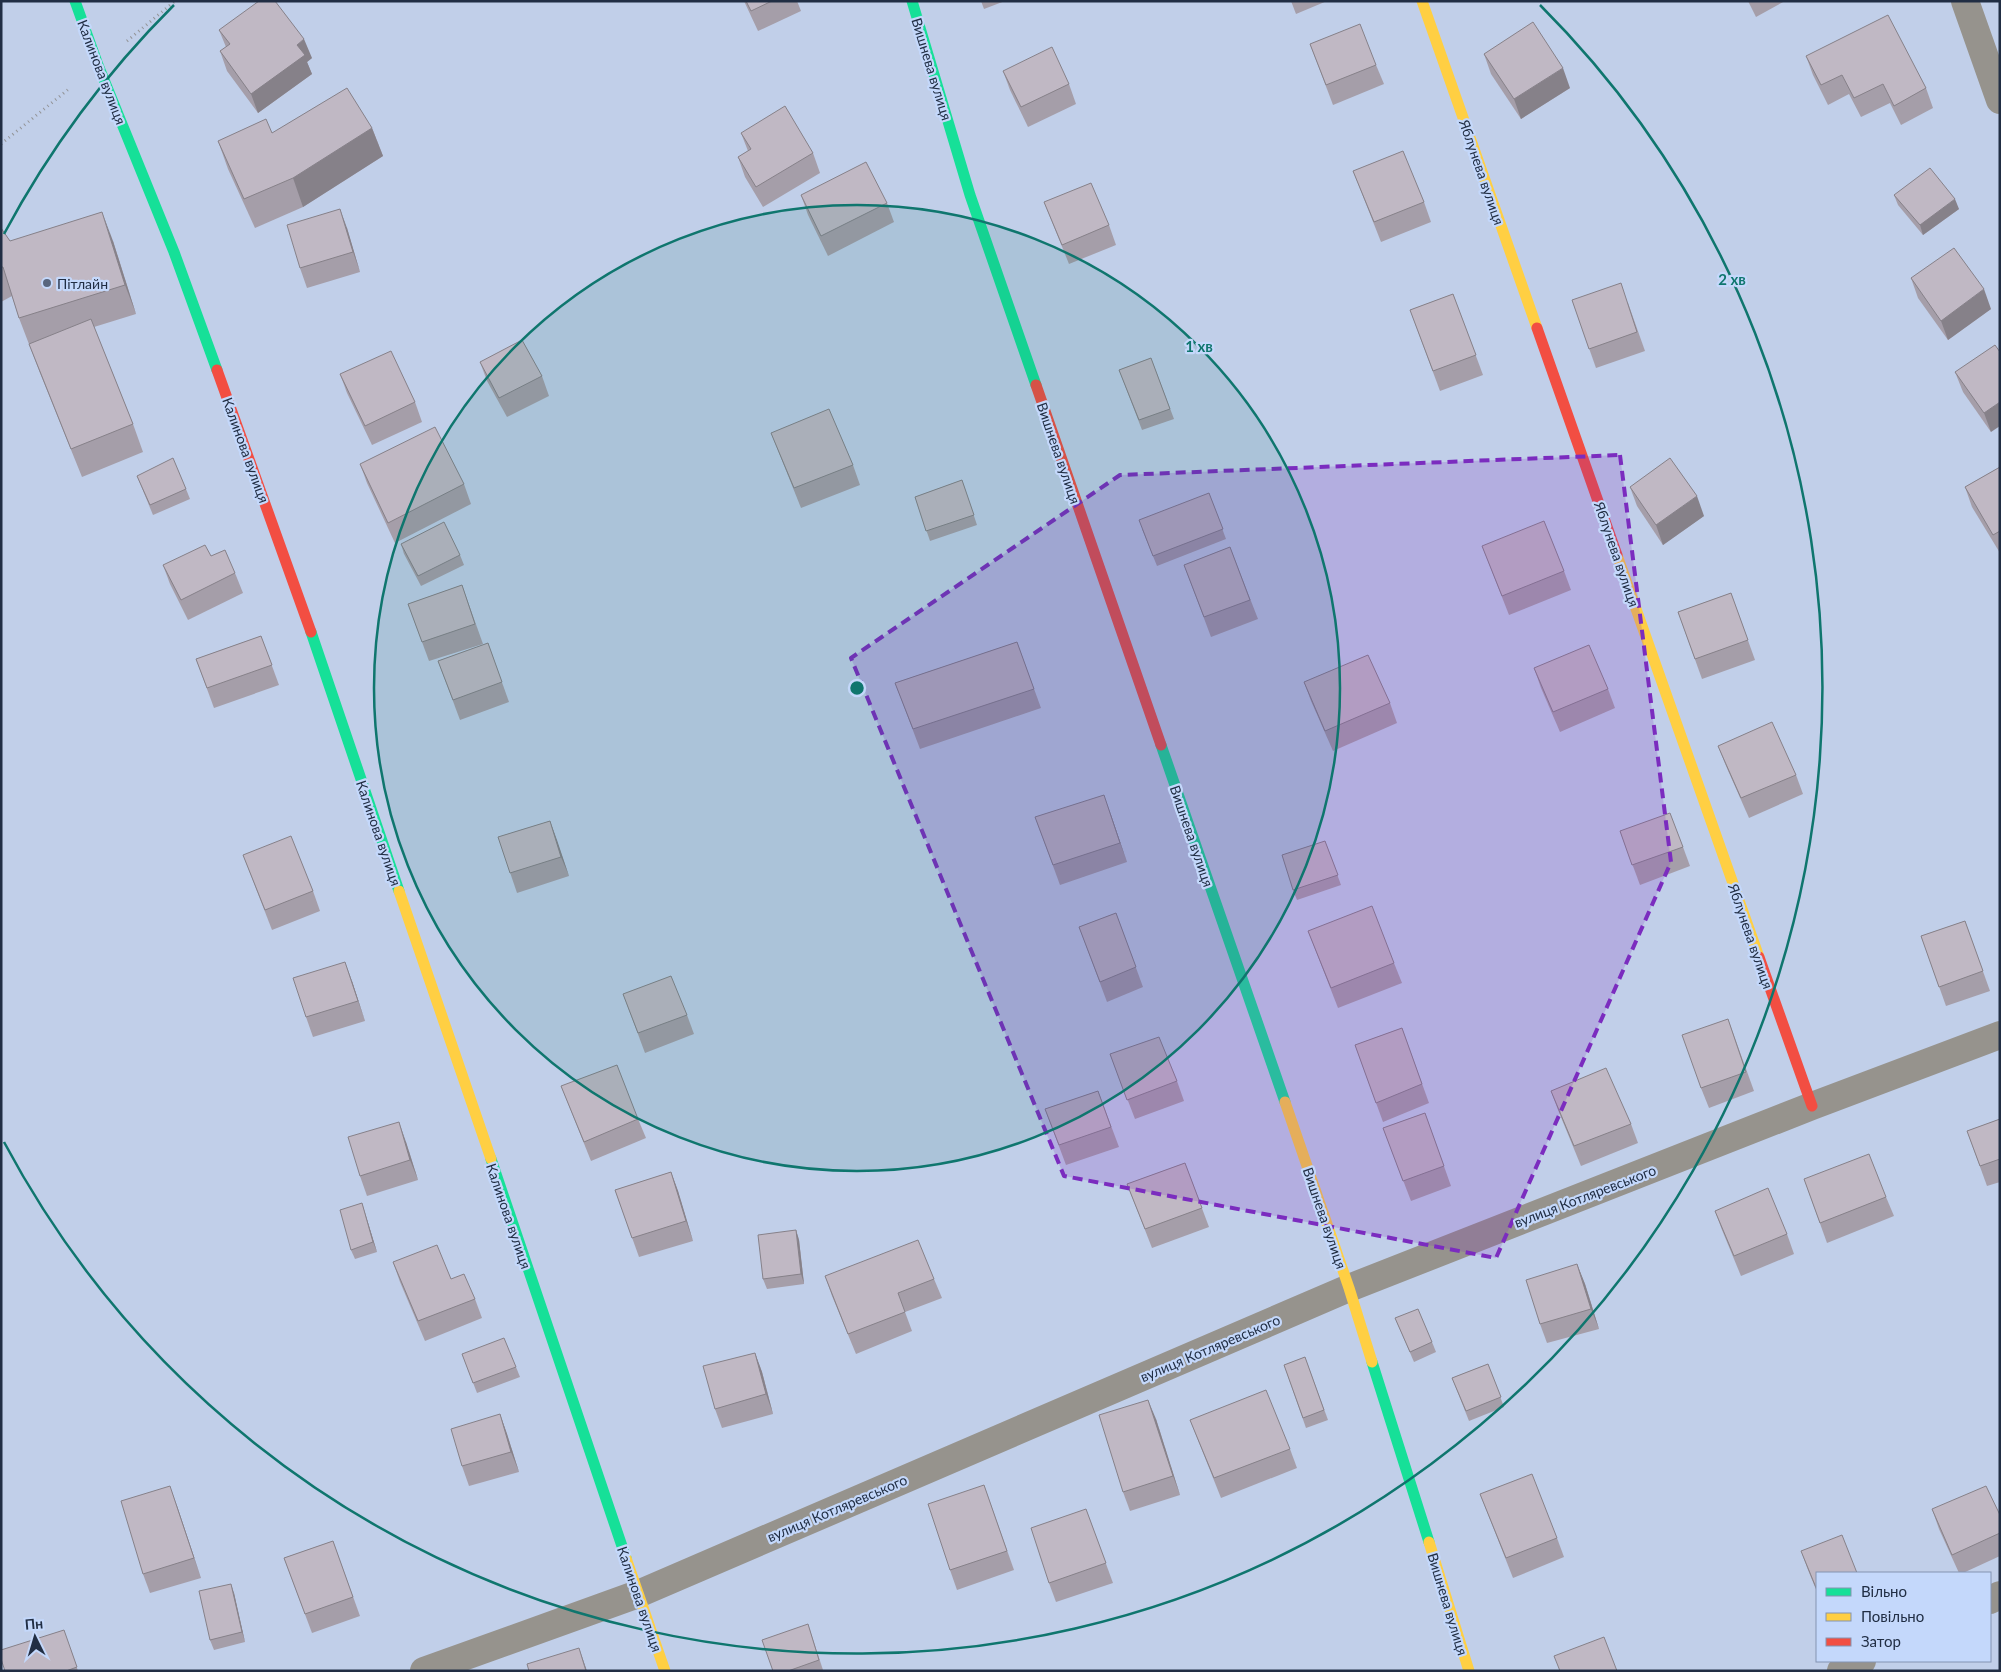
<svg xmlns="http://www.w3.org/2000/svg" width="2001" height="1672" font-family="Lato,sans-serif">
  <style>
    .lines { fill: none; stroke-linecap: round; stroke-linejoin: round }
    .path { stroke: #939497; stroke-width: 3; stroke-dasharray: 1 4; stroke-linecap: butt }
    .street { stroke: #96938d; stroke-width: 28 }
    .fast { stroke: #16e098; stroke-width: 11 }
    .slow { stroke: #ffcf43; stroke-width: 11 }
    .jam { stroke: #f24e42; stroke-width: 11 }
    .wall { fill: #a59ea9 }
    .shaded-wall { fill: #868189 }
    .building { fill: #c0b8c4; stroke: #868189 }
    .marked { fill: #7b2cbf; fill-opacity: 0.2; stroke: #7b2cbf; stroke-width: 4; stroke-dasharray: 10 6; stroke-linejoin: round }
    .ring { fill: none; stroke: #0f766e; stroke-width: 2.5 }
    .poi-dot { fill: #59667e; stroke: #c4d8fb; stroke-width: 2 }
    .labels { text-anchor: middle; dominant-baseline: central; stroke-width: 4.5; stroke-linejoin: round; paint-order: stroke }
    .street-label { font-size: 14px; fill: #212e44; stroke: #c4d8fb }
    .poi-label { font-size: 14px; fill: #212e44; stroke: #c4d8fb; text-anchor: start }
    .centre { fill: #0f766e; stroke: #c4d8fb; stroke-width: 2.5 }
    .ring-label { font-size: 15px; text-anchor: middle; font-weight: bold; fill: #0f766e; stroke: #c4d8fb; stroke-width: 4.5; stroke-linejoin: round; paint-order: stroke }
  </style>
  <rect width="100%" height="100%" fill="#c1cfe9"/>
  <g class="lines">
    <g class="path">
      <polyline points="127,41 175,1"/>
      <polyline points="1,144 70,88"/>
    </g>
    <g class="street">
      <polyline points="1965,1 2000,100"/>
      <polyline points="1990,1600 2000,1595"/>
      <polyline points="424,1671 638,1594 1349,1288 1812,1106 2000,1035"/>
      <polyline points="1841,1671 1862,1661"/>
    </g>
    <g class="fast">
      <polyline points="75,1 98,65 174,252 217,370"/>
      <polyline points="912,1 970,195 1036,385"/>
      <polyline points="311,632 399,891"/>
      <polyline points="1161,745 1285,1102"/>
      <polyline points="491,1159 626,1558"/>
      <polyline points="1372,1362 1429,1542"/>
    </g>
    <g class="slow">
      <polyline points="1422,1 1537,328"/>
      <polyline points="1617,555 1759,957"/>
      <polyline points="399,891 491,1159"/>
      <polyline points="1285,1102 1349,1288 1372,1362"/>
      <polyline points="1429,1542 1469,1671"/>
      <polyline points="626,1558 665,1671"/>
    </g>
    <g class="jam">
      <polyline points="1537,328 1617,555"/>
      <polyline points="217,370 311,632"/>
      <polyline points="1036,385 1161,745"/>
      <polyline points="1759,957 1812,1106"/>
    </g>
  </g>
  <g class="wall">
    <polygon points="744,1 797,1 801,11 758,31"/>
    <polygon points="981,1 1005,1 984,9"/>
    <polygon points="1291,1 1327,1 1296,14"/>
    <polygon points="1748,1 1785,1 1756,17"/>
    <polygon points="219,30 312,58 307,62 312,74 258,113 227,71 220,51 226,47"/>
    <polygon points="1310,44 1376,65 1384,84 1333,105"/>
    <polygon points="1484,54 1570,88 1521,119 1491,74"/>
    <polygon points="1806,56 1926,88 1933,108 1901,125 1890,103 1861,117 1849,94 1828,105 1813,75"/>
    <polygon points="1003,71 1069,84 1076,104 1028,127 1010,90"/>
    <polygon points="372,128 383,156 303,207 255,228 228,169 218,141 272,133"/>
    <polygon points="741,133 813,153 820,173 763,207 745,177 738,157 748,151"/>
    <polygon points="1353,171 1424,202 1431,222 1381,242"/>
    <polygon points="801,195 887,203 894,222 828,256 808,215"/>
    <polygon points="1894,195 1959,209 1923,235 1898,205"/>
    <polygon points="1044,202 1109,225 1116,245 1069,264"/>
    <polygon points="1,228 10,241 113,241 136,314 94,327 133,424 143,452 82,477 40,373 19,318 12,296 1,302"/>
    <polygon points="347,228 360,272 307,288 300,268"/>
    <polygon points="1911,278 1991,309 1948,340 1918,298"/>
    <polygon points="1453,294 1483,375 1440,391 1410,310"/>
    <polygon points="1572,300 1628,303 1645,351 1596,368"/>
    <polygon points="2000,352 1991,432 1963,392 1955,372"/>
    <polygon points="1151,358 1174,419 1142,430 1119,370"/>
    <polygon points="480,362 542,376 549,396 507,417 487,381"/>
    <polygon points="340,374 415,402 422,422 372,445 347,393"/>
    <polygon points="771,433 853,465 860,485 801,508"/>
    <polygon points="360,464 464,484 471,504 395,543 367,483"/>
    <polygon points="2000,467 2000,553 1972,507 1965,487"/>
    <polygon points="137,476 186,489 190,499 153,515"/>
    <polygon points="962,480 977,525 930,541 915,497"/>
    <polygon points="1630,487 1704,516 1663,545 1637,506"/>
    <polygon points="1209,493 1226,539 1157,566 1142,529"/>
    <polygon points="401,544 460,555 464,565 421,586 404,554"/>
    <polygon points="1482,546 1564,571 1571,590 1509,615"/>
    <polygon points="1230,547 1258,619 1211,637 1184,565"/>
    <polygon points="211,556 235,573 243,593 188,620 170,584 163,565"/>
    <polygon points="462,585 483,644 429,661 408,604"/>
    <polygon points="1731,593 1755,660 1702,679 1678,612"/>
    <polygon points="261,636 279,685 214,708 196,659"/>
    <polygon points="1017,642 1041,708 920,749 895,683"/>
    <polygon points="488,643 509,702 460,720 438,661"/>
    <polygon points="1534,668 1608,689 1615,708 1560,732 1541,688"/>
    <polygon points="1304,682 1390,703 1397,723 1333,751 1311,701"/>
    <polygon points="1718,746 1796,775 1803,794 1749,818 1726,766"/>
    <polygon points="1111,815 1127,862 1060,885 1035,817"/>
    <polygon points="550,821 569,876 517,893 498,837"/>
    <polygon points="1620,831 1683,847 1690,866 1640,885"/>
    <polygon points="1325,841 1341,885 1297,900 1293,890"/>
    <polygon points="243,855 313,891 320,911 272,930"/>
    <polygon points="1116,913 1143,987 1107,1002 1079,927"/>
    <polygon points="1965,921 1990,991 1946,1006 1921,936"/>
    <polygon points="1308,931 1394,963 1402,983 1338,1008"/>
    <polygon points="352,981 365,1021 313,1037 306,1017"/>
    <polygon points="623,994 687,1015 694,1034 645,1053"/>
    <polygon points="1728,1019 1754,1091 1709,1108 1701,1088"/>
    <polygon points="1402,1028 1429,1103 1383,1122 1355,1045"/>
    <polygon points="1110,1054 1177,1081 1184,1101 1135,1119"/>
    <polygon points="561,1086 638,1119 646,1138 591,1161"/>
    <polygon points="1098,1091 1119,1147 1066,1165 1045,1109"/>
    <polygon points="1551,1091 1631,1124 1638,1143 1581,1166 1558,1110"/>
    <polygon points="1425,1113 1451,1186 1411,1201 1383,1128"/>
    <polygon points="2000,1119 2000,1182 1987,1186 1967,1131"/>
    <polygon points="406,1142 418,1180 367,1196 360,1176"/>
    <polygon points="1185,1163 1209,1227 1152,1248 1127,1184"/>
    <polygon points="671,1172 678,1191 693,1241 639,1257 615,1190"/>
    <polygon points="1804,1179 1886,1197 1894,1216 1827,1243"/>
    <polygon points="362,1203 377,1252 355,1259 351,1250"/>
    <polygon points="1715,1211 1787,1234 1794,1254 1741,1276 1722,1230"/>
    <polygon points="796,1230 799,1240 804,1284 767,1289 763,1279"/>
    <polygon points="393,1262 475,1299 482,1318 425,1341 400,1282"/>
    <polygon points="1577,1264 1585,1284 1599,1329 1547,1343 1540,1324"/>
    <polygon points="825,1276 934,1279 942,1298 905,1312 912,1331 856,1354 832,1296"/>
    <polygon points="1395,1318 1432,1342 1436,1352 1414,1362"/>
    <polygon points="755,1353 762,1372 773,1414 722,1428 715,1409"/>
    <polygon points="462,1354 516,1367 520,1377 477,1393"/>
    <polygon points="1305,1357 1328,1420 1306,1428 1284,1365"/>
    <polygon points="1488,1364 1504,1407 1469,1421 1452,1378"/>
    <polygon points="500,1414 507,1434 519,1472 469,1486 462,1466"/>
    <polygon points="1156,1419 1180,1495 1130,1511 1123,1492"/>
    <polygon points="1190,1420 1290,1449 1297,1468 1221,1498"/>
    <polygon points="984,1485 1014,1570 957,1590 950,1570"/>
    <polygon points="1480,1494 1557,1538 1564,1557 1513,1578"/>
    <polygon points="177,1506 201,1578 150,1593 143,1574"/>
    <polygon points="1086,1509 1113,1583 1056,1602 1049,1583"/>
    <polygon points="1932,1509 2000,1515 2000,1556 1963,1573 1959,1573 1939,1529"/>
    <polygon points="333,1541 360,1616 312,1633 284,1558"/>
    <polygon points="1801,1551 1817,1573 1817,1592 1808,1570"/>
    <polygon points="234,1593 245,1642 214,1650 210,1640"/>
    <polygon points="808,1624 823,1670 821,1671 773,1671"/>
    <polygon points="71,1650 78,1671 5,1671"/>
  </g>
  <g class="shaded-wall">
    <polygon points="304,39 312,58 307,62 312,74 258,113 251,94 297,45"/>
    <polygon points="1563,68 1570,88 1521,119 1514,99"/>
    <polygon points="372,128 383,156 303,207 293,178"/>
    <polygon points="1955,199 1959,209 1923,235 1920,225"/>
    <polygon points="340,209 347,228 360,272 353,252"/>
    <polygon points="102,212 113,241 136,314 125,285"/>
    <polygon points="1984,289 1991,309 1948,340 1941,321"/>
    <polygon points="2000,402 2000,426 1991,432 1984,413"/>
    <polygon points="1697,496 1704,516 1663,545 1656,525"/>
    <polygon points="1104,795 1111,815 1127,862 1120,843"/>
    <polygon points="550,821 557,840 569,876 561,857"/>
    <polygon points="345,962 352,981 365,1021 358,1001"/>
    <polygon points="399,1122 406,1142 418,1180 410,1160"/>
    <polygon points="671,1172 678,1191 693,1241 686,1221"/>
    <polygon points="362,1203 365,1213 377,1252 373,1242"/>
    <polygon points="796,1230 799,1240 804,1284 801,1274"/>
    <polygon points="1577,1264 1585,1284 1599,1329 1591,1309"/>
    <polygon points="755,1353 762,1372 773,1414 766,1394"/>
    <polygon points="1148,1400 1156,1419 1180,1495 1173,1476"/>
    <polygon points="500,1414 507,1434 519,1472 511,1452"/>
    <polygon points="170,1486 177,1506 201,1578 194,1558"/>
    <polygon points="231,1584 234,1593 245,1642 242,1632"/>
    <polygon points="579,1648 587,1671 586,1671"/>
  </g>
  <g class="building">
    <polygon points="259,1 275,1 304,39 297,45 305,55 251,94 220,51 230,44 219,30"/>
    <polygon points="746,1 772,1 751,11"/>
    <polygon points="1888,15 1926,88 1894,106 1883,84 1854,98 1842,75 1821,85 1806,56"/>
    <polygon points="1533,22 1563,68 1514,99 1484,54"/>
    <polygon points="1360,24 1376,65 1326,85 1310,44"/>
    <polygon points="1052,47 1069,84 1021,107 1003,71"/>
    <polygon points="347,88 372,128 293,178 244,199 218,141 266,119 272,133"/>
    <polygon points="785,106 813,153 756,187 738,157 751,149 741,133"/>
    <polygon points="1403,151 1424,202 1374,222 1353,171"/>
    <polygon points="866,162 887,203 821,236 801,195"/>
    <polygon points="1930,168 1955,199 1920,225 1894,195"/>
    <polygon points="1091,183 1109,225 1062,245 1044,202"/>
    <polygon points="340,209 353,252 300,268 287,225"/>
    <polygon points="102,212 125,285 19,318 3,267 1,267 1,228 10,241"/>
    <polygon points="1954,248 1984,289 1941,321 1911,278"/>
    <polygon points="1621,283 1637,332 1589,349 1572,300"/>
    <polygon points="1453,294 1476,355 1433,371 1410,310"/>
    <polygon points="91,319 133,424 71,449 29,344"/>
    <polygon points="522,340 542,376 499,398 480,362"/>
    <polygon points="1995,345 2000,352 2000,402 1984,413 1955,372"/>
    <polygon points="391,351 415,402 365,426 340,374"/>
    <polygon points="1151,358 1170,409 1139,420 1119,370"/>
    <polygon points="829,409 853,465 794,488 771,433"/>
    <polygon points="435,427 464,484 388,523 360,464"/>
    <polygon points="173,458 186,489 150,505 137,476"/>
    <polygon points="1670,458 1697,496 1656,525 1630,487"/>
    <polygon points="2000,467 2000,531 1993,535 1965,487"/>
    <polygon points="962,480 974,515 926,531 915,497"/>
    <polygon points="1209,493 1223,529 1153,556 1139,520"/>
    <polygon points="1544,521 1564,571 1502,596 1482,546"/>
    <polygon points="444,522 460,555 418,576 401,544"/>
    <polygon points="205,545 211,556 225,550 235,573 181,600 163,565"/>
    <polygon points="1230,547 1250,600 1204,617 1184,565"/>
    <polygon points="462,585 475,624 422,642 408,604"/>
    <polygon points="1731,593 1748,640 1695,659 1678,612"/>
    <polygon points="261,636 272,665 207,688 196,659"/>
    <polygon points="1017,642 1034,689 913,729 895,683"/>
    <polygon points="488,643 502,682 453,700 438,661"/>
    <polygon points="1589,645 1608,689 1553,712 1534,668"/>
    <polygon points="1368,655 1390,703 1325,731 1304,682"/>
    <polygon points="1772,722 1796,775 1741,798 1718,746"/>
    <polygon points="1104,795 1120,843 1053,865 1035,817"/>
    <polygon points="1670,813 1683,847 1632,865 1620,831"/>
    <polygon points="550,821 561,857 510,873 498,837"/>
    <polygon points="291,836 313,891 265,910 243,855"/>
    <polygon points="1325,841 1338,875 1293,890 1282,855"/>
    <polygon points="1372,906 1394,963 1331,988 1308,931"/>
    <polygon points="1116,913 1136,967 1100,982 1079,927"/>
    <polygon points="1965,921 1983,971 1939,987 1921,936"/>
    <polygon points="345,962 358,1001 306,1017 293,978"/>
    <polygon points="671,976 687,1015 638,1033 623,994"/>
    <polygon points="1728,1019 1746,1072 1701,1088 1682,1035"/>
    <polygon points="1402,1028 1422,1084 1376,1103 1355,1045"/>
    <polygon points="1159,1037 1177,1081 1127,1100 1110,1054"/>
    <polygon points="617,1065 638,1119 584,1142 561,1086"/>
    <polygon points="1606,1068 1631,1124 1574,1146 1551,1091"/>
    <polygon points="1098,1091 1111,1127 1059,1145 1045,1109"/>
    <polygon points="1425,1113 1444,1166 1403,1181 1383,1128"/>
    <polygon points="2000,1119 2000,1159 1980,1166 1967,1131"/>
    <polygon points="399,1122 410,1160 360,1176 348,1137"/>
    <polygon points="1869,1154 1886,1197 1820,1223 1804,1179"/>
    <polygon points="1185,1163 1202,1208 1145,1229 1127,1184"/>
    <polygon points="671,1172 686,1221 632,1238 615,1190"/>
    <polygon points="1768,1188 1787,1234 1734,1256 1715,1211"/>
    <polygon points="362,1203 373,1242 351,1250 340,1210"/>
    <polygon points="796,1230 801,1274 763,1279 758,1235"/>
    <polygon points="918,1240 934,1279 898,1293 905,1312 848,1334 825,1276"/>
    <polygon points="437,1245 451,1279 464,1274 475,1299 418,1321 393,1262"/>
    <polygon points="1577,1264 1591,1309 1540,1324 1526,1280"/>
    <polygon points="1418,1309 1432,1342 1410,1352 1395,1318"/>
    <polygon points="504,1338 516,1367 473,1383 462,1354"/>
    <polygon points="755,1353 766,1394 715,1409 703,1366"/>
    <polygon points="1305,1357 1324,1410 1303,1418 1284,1365"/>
    <polygon points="1488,1364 1501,1397 1466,1411 1452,1378"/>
    <polygon points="1266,1390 1290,1449 1214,1478 1190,1420"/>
    <polygon points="1148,1400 1173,1476 1123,1492 1099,1415"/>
    <polygon points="500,1414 511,1452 462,1466 451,1429"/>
    <polygon points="1532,1474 1557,1538 1506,1558 1480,1494"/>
    <polygon points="984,1485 1007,1551 950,1570 928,1504"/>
    <polygon points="170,1486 194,1558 143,1574 121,1501"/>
    <polygon points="1986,1486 2000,1515 2000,1533 1952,1555 1932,1509"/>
    <polygon points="1086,1509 1106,1563 1049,1583 1031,1528"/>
    <polygon points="1842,1535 1857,1573 1817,1573 1817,1590 1801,1551"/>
    <polygon points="333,1541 353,1597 305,1614 284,1558"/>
    <polygon points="231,1584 242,1632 210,1640 199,1591"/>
    <polygon points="808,1624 819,1660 788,1671 773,1671 762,1640"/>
    <polygon points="64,1630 77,1667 66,1671 5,1671 1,1659 1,1650"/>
    <polygon points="1604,1637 1617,1671 1560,1671 1554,1656"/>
    <polygon points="579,1648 586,1671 529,1671 527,1664"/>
  </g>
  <path class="marked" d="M 1620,455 L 1671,862 L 1496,1258 L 1064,1176 L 851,658 L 1120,475 Z"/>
  <circle cx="857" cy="688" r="483" fill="#0f766e" fill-opacity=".12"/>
  <g class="ring">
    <circle cx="857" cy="688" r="483"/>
    <path d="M4 234A966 966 0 0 1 174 5M1540 5A966 966 0 1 1 4 1142"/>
  </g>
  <circle class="poi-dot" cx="47" cy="283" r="5"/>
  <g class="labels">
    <g class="street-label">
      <text transform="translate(932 69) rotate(73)">Вишнева вулиця</text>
      <text transform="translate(102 72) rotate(69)">Калинова вулиця</text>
      <text transform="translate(1482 172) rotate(71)">Яблунева вулиця</text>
      <text transform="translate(246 450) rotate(70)">Калинова вулиця</text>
      <text transform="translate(1059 453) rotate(71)">Вишнева вулиця</text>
      <text transform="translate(1617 554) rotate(71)">Яблунева вулиця</text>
      <text transform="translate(379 833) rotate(71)">Калинова вулиця</text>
      <text transform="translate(1192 836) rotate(71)">Вишнева вулиця</text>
      <text transform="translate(1751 936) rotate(71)">Яблунева вулиця</text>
      <text transform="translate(1585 1196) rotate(-21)">вулиця Котляревського</text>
      <text transform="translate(509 1216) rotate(71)">Калинова вулиця</text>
      <text transform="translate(1325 1218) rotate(71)">Вишнева вулиця</text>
      <text transform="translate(1210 1348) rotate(-23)">вулиця Котляревського</text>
      <text transform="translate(837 1508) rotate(-23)">вулиця Котляревського</text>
      <text transform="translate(640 1599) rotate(71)">Калинова вулиця</text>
      <text transform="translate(1448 1604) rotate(73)">Вишнева вулиця</text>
    </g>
    <g class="poi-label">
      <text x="57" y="283">Пітлайн</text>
    </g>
  </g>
  <circle cx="857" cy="688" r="8" class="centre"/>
  <g class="ring-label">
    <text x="1732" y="285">2 хв</text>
    <text x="1199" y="352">1 хв</text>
  </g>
  <rect width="2001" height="1672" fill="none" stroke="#212e44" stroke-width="5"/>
  <rect x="1816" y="1572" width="175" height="90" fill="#c4d8fb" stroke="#8394b2"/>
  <rect x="1826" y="1588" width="25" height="8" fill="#16e098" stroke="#8394b2"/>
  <text x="1861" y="1597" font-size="15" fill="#212e44">Вільно</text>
  <rect x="1826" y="1613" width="25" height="8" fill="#ffcf43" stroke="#8394b2"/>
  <text x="1861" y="1622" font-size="15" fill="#212e44">Повільно</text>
  <rect x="1826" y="1638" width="25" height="8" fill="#f24e42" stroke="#8394b2"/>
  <text x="1861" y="1647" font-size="15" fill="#212e44">Затор</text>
  <g transform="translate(35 1637) rotate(355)" stroke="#c4d8fb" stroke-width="4" paint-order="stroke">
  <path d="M0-4L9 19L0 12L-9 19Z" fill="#212e44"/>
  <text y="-8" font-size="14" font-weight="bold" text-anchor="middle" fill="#212e44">Пн</text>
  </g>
</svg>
